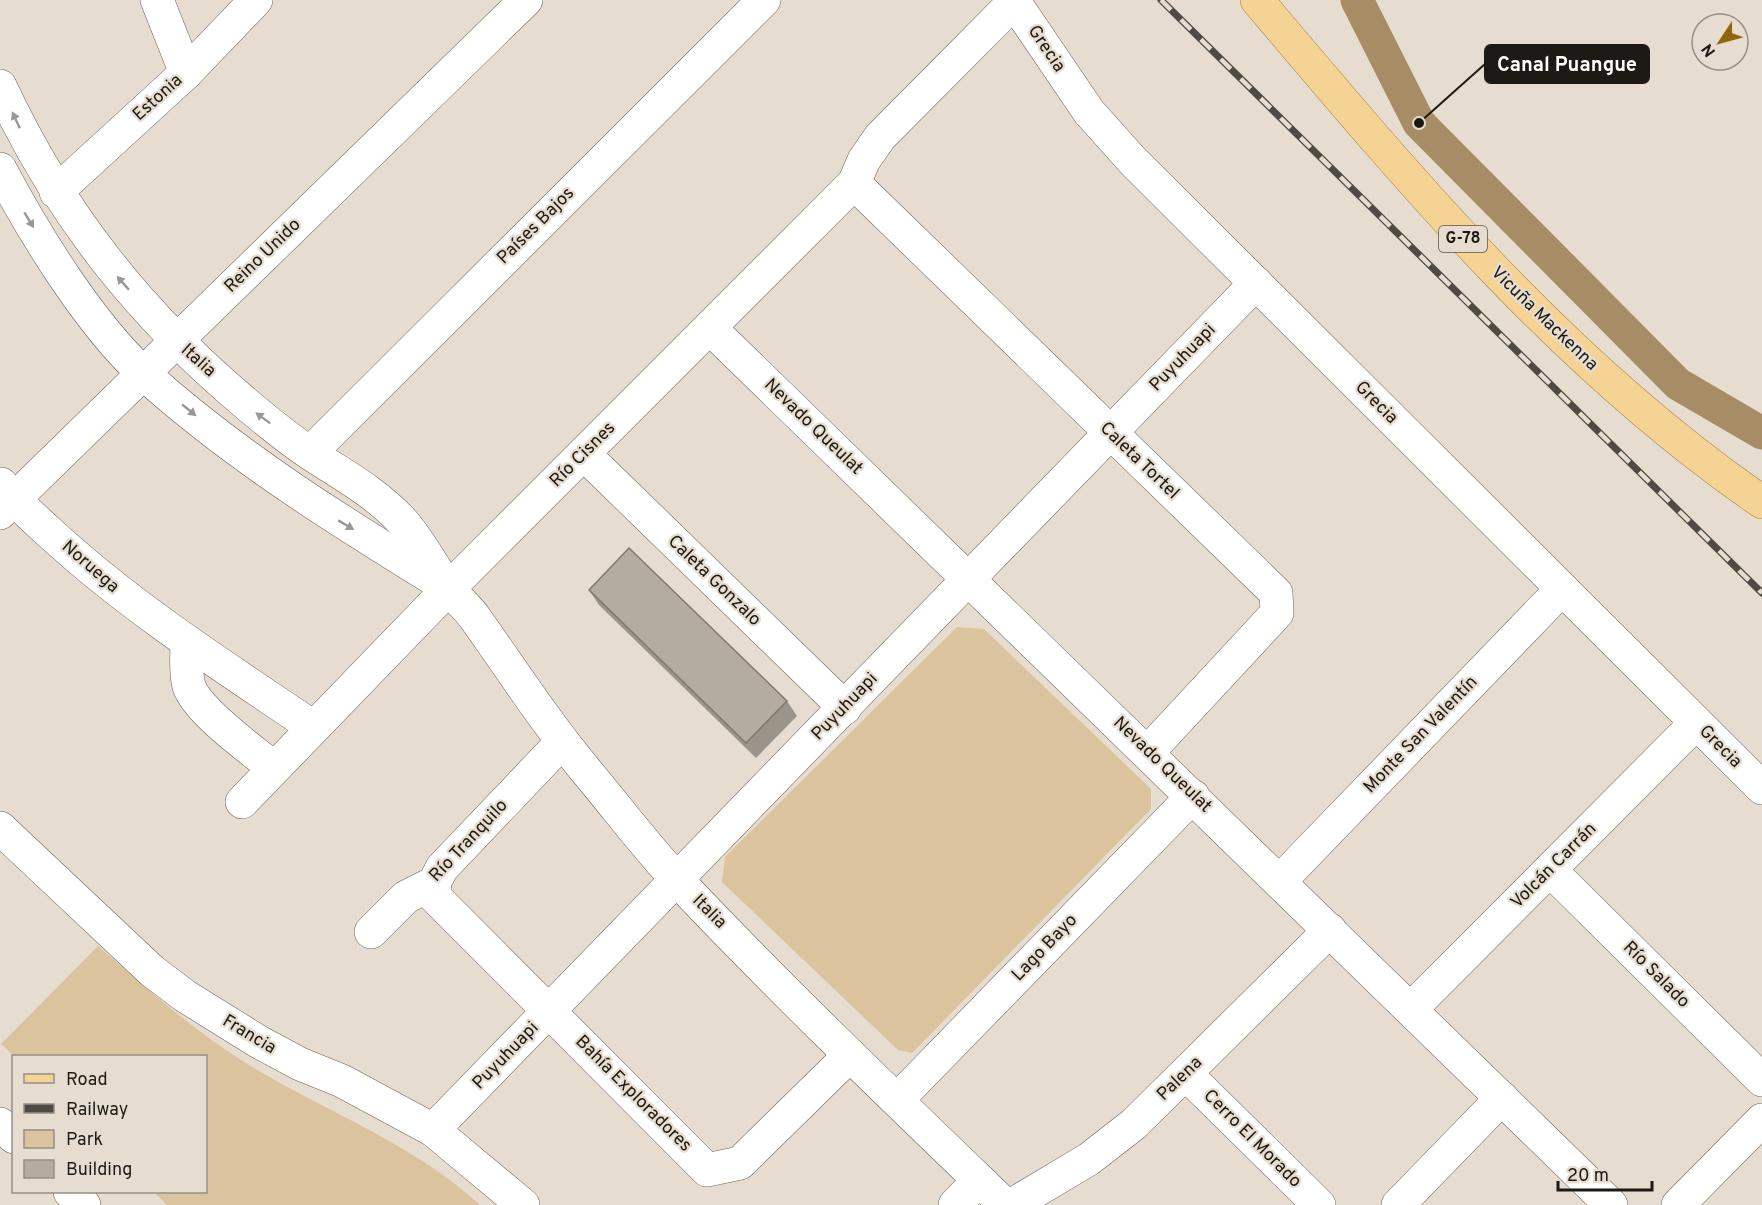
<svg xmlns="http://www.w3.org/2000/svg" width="1762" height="1205" font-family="Overpass,sans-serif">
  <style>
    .park { fill: #dbc39e }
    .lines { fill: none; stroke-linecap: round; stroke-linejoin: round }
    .canal { stroke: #a68d65; stroke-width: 33 }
    .minor-casing { stroke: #6a6357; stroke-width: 34 }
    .major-casing { stroke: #a67f39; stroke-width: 34 }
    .minor { stroke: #fff; stroke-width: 33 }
    .major { stroke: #f5d394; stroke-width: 33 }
    .rail-casing { stroke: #4f4a43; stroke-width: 7 }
    .rail { stroke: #e6ddd0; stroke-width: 4.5; stroke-dasharray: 14; stroke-linecap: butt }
    .wall { fill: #9b948a }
    .building { fill: #b4aca0; stroke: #7e7870; stroke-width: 1.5 }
    .oneway { fill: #999896 }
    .labels { text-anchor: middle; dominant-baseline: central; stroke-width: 4.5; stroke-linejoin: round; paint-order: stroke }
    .shield { fill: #e6ddd0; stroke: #59544d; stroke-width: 1.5 }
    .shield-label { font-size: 16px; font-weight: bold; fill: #1d1a15 }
    .street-label { font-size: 18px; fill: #1d1a15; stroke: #e6ddd0 }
    .leader { fill: none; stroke: #1d1a15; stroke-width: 2 }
    .callout-dot { fill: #1d1a15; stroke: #e6ddd0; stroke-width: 2 }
    .callout { fill: #1d1a15; stroke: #1d1a15; stroke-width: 2 }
    .callout-label { font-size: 20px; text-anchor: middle; font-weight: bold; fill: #fff }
  </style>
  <rect width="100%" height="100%" fill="#e6ddd0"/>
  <g class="park">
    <polygon points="957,627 984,629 1151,789 1151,809 912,1053 898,1050 722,882 725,857"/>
    <path d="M 98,946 C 147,989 194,1031 249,1065 C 326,1112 413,1143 480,1205 L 167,1205 L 154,1192 L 206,1192 L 206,1056 L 14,1056 L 1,1044 Z"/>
  </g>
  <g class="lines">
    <polyline class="canal" points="1357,0 1419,123 1678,384 1762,433"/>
    <g class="minor-casing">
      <g id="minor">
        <polyline points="157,0 186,73"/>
        <polyline points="1013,0 1089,112 1133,161 1762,788"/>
        <path d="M 0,86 C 60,215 141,316 250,407 C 269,423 290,440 311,454 C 343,475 375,492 402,521 C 421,542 433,568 450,590 C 458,600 468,608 475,618 C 512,670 546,723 587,772 C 618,809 647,848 680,883 C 785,994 895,1099 1005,1205"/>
        <path d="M 0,169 C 35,235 89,323 144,374 C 235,456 338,520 442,584"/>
        <polyline points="854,183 1276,593 1277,613 1148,752"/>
        <polyline points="56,192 186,73 256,0"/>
        <polyline points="710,328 1611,1205"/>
        <polyline points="310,453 764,0"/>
        <polyline points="584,454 845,708"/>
        <path d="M 1,484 C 19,506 39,523 60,542 C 138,612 226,668 313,727"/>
        <polyline points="0,513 526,0"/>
        <path d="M 187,643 C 187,657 185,672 189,686 C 197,711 253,751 274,768"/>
        <polyline points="242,802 449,588 854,183 864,160 880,137 1014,2"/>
        <polyline points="0,828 152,971 185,996 259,1042 300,1064 342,1081 433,1130 523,1205"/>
        <polyline points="1550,870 1762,1080"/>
        <polyline points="1280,881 1562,589"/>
        <polyline points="434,883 436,898 707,1170 740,1163 850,1055"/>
        <polyline points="371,932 406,897 434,883 442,868 562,742"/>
        <polyline points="1411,1009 1696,723"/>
        <polyline points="1186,1074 1319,1205"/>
        <polyline points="897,1100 1193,796"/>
        <polyline points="0,1124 14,1137"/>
        <polyline points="433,1130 1256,283"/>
        <polyline points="70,1192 84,1205"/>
        <polyline points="955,1205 979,1180"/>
        <polyline points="1012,1205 1089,1159 1134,1124 1330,930"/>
        <polyline points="1398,1205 1502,1098"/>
        <polyline points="1678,1205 1762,1120"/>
      </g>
    </g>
    <g class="major-casing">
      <path id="major" d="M 1257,0 C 1411,182 1564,366 1762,502"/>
    </g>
    <use href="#minor" class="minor"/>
    <use href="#major" class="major"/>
    <g class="rail-casing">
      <polyline id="rail" points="1161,0 1762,593"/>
    </g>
    <use href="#rail" class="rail"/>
  </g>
  <polygon class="wall" points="589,590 787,701 797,716 756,758 599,605"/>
  <polygon class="building" points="629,548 787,701 746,743 589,590"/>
  <defs><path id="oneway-solid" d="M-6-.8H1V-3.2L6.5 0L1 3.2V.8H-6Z" transform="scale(1.5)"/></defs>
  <g class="oneway">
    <use href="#oneway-solid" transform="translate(16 120) rotate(-115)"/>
    <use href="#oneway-solid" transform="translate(29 220) rotate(59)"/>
    <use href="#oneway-solid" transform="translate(123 283) rotate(-131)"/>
    <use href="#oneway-solid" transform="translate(189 410) rotate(39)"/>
    <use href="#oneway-solid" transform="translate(263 418) rotate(-143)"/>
    <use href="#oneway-solid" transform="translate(346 525) rotate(31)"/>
  </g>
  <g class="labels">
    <rect class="shield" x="1439" y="226" width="48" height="26" rx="4.5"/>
    <g class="shield-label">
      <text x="1463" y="239">G-78</text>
    </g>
    <g class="street-label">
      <text transform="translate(1046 49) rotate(56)">Grecia</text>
      <text transform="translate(158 98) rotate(-42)">Estonia</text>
      <text transform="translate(536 226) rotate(-45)">Países Bajos</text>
      <text transform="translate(263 256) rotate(-44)">Reino Unido</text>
      <text transform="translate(1544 319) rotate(44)">Vicuña Mackenna</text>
      <text transform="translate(1183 358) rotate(-46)">Puyuhuapi</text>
      <text transform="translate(198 361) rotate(42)">Italia</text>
      <text transform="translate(1376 403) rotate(45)">Grecia</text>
      <text transform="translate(813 427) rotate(44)">Nevado Queulat</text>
      <text transform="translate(583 455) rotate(-45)">Río Cisnes</text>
      <text transform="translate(1139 461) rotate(44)">Caleta Tortel</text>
      <text transform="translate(90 567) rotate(41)">Noruega</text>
      <text transform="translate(714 581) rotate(44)">Caleta Gonzalo</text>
      <text transform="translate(845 707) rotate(-46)">Puyuhuapi</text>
      <text transform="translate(1421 735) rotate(-46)">Monte San Valentín</text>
      <text transform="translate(1720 747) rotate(45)">Grecia</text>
      <text transform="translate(1162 765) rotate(44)">Nevado Queulat</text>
      <text transform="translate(469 841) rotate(-47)">Río Tranquilo</text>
      <text transform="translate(1554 866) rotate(-45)">Volcán Carrán</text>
      <text transform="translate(709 912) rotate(45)">Italia</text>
      <text transform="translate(1045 948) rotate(-46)">Lago Bayo</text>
      <text transform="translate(1656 975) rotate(45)">Río Salado</text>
      <text transform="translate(249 1035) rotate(31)">Francia</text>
      <text transform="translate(506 1056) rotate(-46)">Puyuhuapi</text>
      <text transform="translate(1180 1079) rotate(-44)">Palena</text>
      <text transform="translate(633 1094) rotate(45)">Bahía Exploradores</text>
      <text transform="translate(1252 1139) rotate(45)">Cerro El Morado</text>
    </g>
  </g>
  <path class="leader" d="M1419 123L1485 64"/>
  <circle class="callout-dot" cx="1419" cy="123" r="6"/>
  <rect class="callout" x="1485" y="45" width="164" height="38" rx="6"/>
  <g class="callout-label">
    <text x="1567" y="71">Canal Puangue</text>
  </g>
  <rect x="12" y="1055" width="195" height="138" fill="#e6ddd0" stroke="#968f85" stroke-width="1.5"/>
  <rect x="24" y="1074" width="30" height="9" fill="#f5d394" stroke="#968f85" stroke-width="1.5"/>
  <text x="66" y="1085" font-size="18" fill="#1d1a15">Road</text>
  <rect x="24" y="1104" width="30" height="9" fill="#4f4a43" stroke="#968f85" stroke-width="1.5"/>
  <text x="66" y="1115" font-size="18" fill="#1d1a15">Railway</text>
  <rect x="24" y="1130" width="30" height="18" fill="#dbc39e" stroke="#968f85" stroke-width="1.5"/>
  <text x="66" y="1145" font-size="18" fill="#1d1a15">Park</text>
  <rect x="24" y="1160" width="30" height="18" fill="#b4aca0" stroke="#968f85" stroke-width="1.5"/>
  <text x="66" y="1175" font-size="18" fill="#1d1a15">Building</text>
  <g transform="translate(1720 42) rotate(234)"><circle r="28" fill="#e6ddd0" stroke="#968f85" stroke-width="1.5"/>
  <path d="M0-4.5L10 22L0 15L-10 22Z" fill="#90650d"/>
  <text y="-9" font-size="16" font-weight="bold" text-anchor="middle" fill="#1d1a15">N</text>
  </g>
  <path d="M1558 1181v9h94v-9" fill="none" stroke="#1d1a15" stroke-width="3"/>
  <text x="1567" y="1181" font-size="18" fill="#1d1a15" stroke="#e6ddd0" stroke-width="4.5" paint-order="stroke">20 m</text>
</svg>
